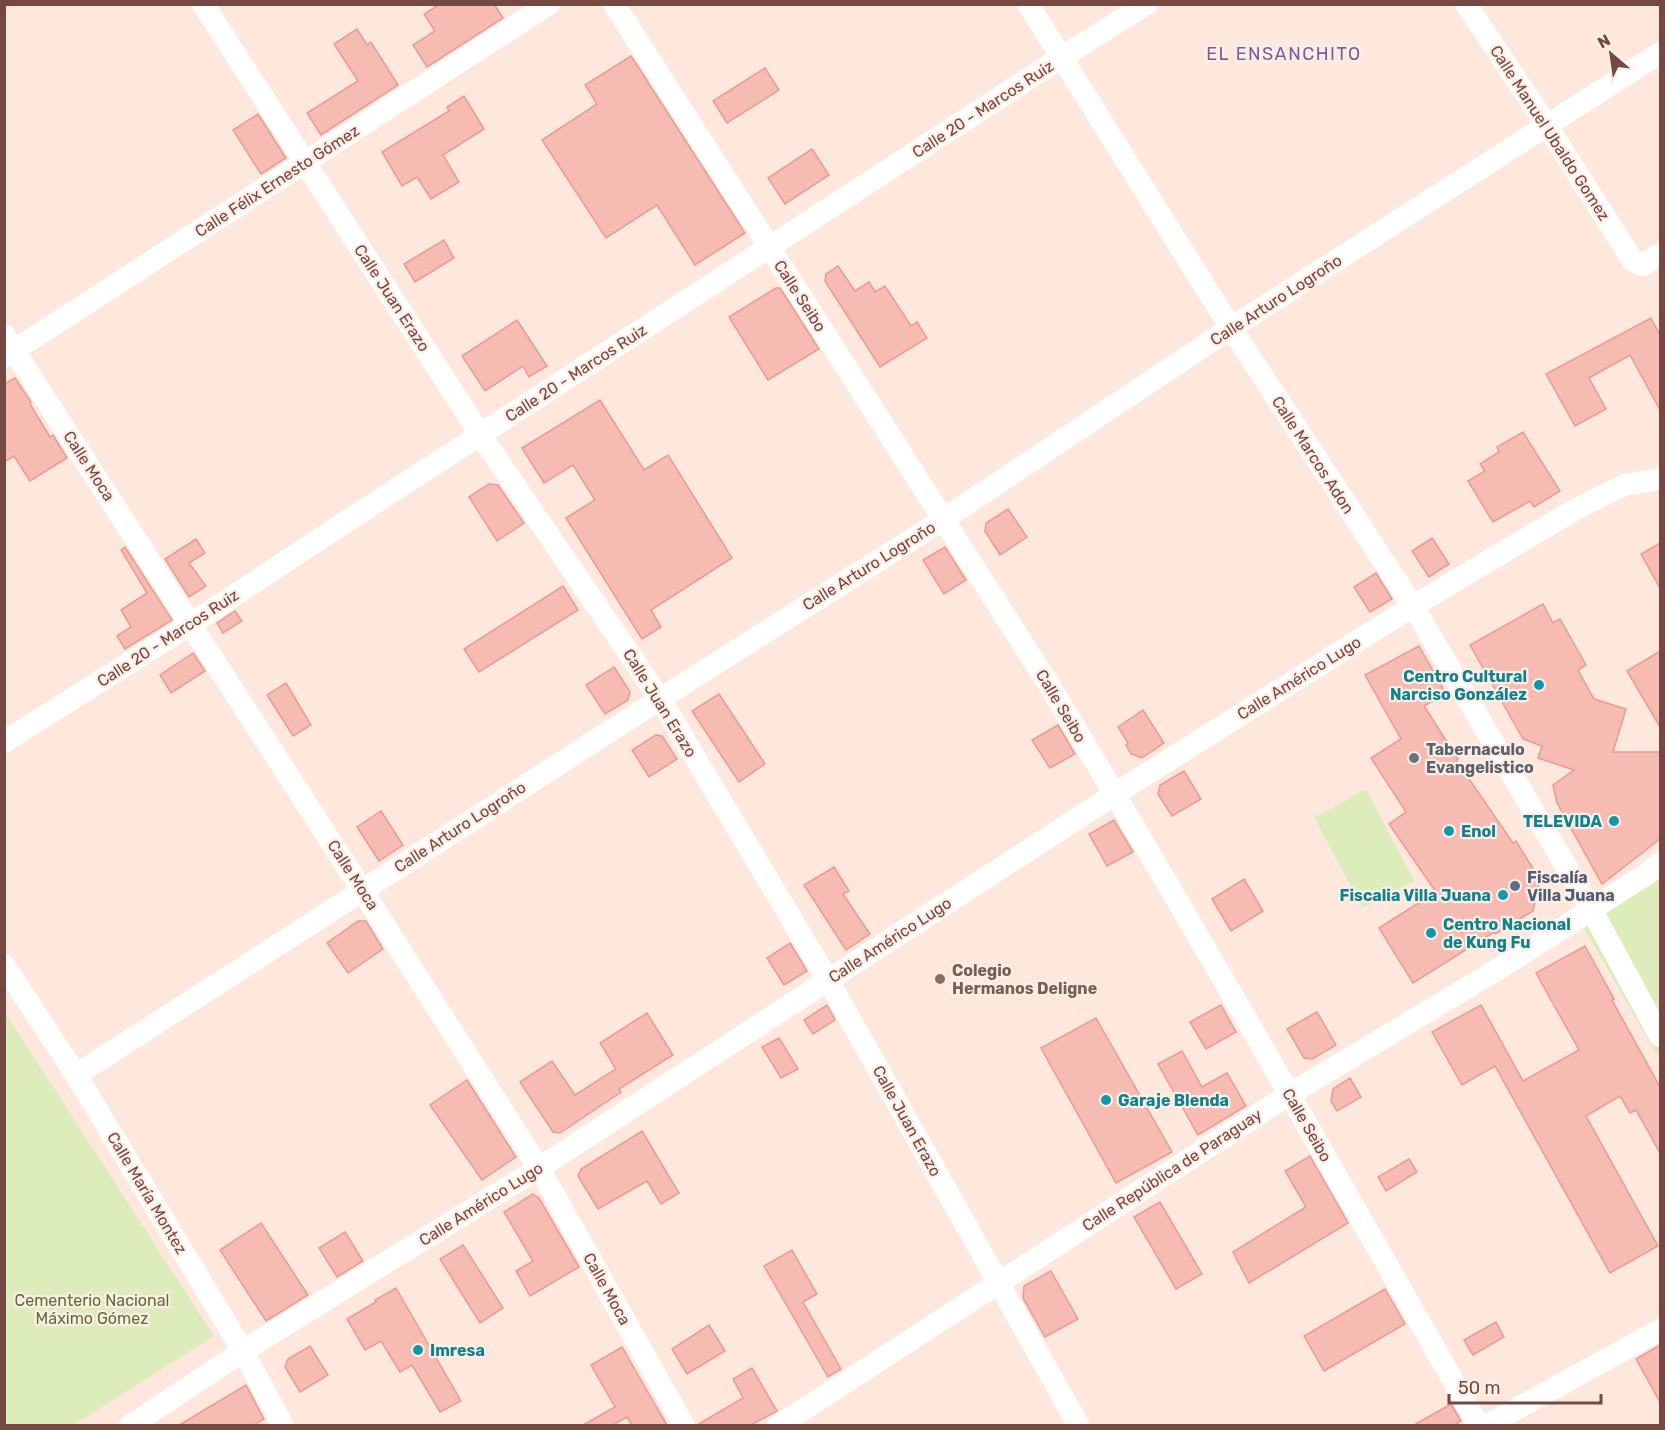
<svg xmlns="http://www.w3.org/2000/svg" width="1665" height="1430" font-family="Rubik,sans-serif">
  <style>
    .green { fill: #ddecbb }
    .building { fill: #f6bbb2; stroke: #ea9b91; stroke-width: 1.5 }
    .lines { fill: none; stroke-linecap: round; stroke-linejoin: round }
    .minor { stroke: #fff; stroke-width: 22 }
    .culture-dot { fill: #0f9aa8; stroke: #ffeee5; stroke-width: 2 }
    .worship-dot { fill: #6b7280; stroke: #ffeee5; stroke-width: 2 }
    .service-dot { fill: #5c6f8a; stroke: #ffeee5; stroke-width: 2 }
    .education-dot { fill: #8d6e63; stroke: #ffeee5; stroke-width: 2 }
    .labels { text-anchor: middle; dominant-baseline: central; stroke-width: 4.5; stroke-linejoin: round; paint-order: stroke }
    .street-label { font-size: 16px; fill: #754844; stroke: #ffeee5 }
    .culture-label { font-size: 16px; font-weight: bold; fill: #0d838f; stroke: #ffeee5; text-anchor: start }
    .worship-label { font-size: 16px; font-weight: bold; fill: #5b616d; stroke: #ffeee5; text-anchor: start }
    .service-label { font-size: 16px; font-weight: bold; fill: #4e5e75; stroke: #ffeee5; text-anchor: start }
    .education-label { font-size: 16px; font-weight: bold; fill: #785e54; stroke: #ffeee5; text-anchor: start }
    .park-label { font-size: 16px; fill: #587137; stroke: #ffeee5 }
    .neighbourhood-label { font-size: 18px; letter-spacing: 1.5px; fill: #755f9a; stroke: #ffeee5 }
  </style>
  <rect width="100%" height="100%" fill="#fee8dd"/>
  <g class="green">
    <polygon points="1366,789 1414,881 1363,908 1314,818"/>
    <polygon points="1660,876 1660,1060 1584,928"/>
    <polygon points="4,1011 214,1336 74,1425 5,1425"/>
  </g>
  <g class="building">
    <polygon points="440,4 494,4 503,18 427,67 413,45 435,31 424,14"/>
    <polygon points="357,29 367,45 371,42 398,85 321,135 307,113 358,81 334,44"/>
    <polygon points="631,56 745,233 695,265 657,205 606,238 542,140 597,104 585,85"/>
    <polygon points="765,68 779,90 727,123 713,101"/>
    <polygon points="464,96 484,129 443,155 459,182 431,199 417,177 402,186 382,152 449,111 447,107"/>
    <polygon points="258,114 286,158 261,174 233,130"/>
    <polygon points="812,149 829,175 785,204 768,178"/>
    <polygon points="444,240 454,258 415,282 404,264"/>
    <polygon points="838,266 855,291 869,282 875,292 885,286 911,326 917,322 927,338 880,367 825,281 826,274"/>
    <polygon points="776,288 780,288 819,349 768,380 729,317"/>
    <polygon points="1651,318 1660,335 1660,410 1630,355 1589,378 1606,409 1575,426 1546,374"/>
    <polygon points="517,320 547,366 529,377 523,366 485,391 462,356"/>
    <polygon points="15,378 31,402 30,404 50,437 53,435 67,458 30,481 14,456 4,462 4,384"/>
    <polygon points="600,400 644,470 668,455 732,558 651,610 661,627 642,639 566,518 595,500 573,465 544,483 522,448"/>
    <polygon points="1523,432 1560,491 1534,507 1530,501 1493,522 1468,481 1485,471 1480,464 1499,452 1497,447"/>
    <polygon points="489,484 498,485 524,523 497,541 469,497"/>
    <polygon points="1008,509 1027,537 1000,555 985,531 986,523"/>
    <polygon points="1432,538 1449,564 1429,577 1412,551"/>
    <polygon points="196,539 205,553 189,563 206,586 189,597 165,559"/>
    <polygon points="1660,543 1660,588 1641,554"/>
    <polygon points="125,547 172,620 125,649 117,636 131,627 121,610 147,593 121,550"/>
    <polygon points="945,547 966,580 944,594 923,560"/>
    <polygon points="1376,573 1392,599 1370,612 1354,587"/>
    <polygon points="563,586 578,610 479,672 464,649"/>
    <polygon points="1543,604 1553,623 1560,619 1586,665 1578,670 1594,699 1626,709 1613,752 1660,752 1660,839 1602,884 1557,803 1553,785 1574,770 1538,758 1542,746 1523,739 1470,645"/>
    <polygon points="235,611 242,621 223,633 217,623"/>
    <polygon points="1419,646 1446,694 1424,706 1458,759 1456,760 1513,843 1516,841 1540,880 1533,911 1495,934 1494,932 1413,983 1379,928 1436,892 1389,824 1406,812 1371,758 1401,739 1365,675"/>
    <polygon points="1660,651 1660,727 1627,671"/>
    <polygon points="193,653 205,671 171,693 160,675"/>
    <polygon points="614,667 630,692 628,700 605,714 586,685"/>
    <polygon points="286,683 311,725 293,736 267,695"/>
    <polygon points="719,694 765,764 739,782 692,711"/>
    <polygon points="1143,710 1164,743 1142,758 1131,754 1126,745 1128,743 1118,727"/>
    <polygon points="1058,725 1075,754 1050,768 1032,740"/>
    <polygon points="656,735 662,736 677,759 649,777 632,750"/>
    <polygon points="1184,771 1201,799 1172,816 1158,794 1160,785"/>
    <polygon points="381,811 403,845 379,861 357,827"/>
    <polygon points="1114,820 1133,852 1107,866 1089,834"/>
    <polygon points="834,867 849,891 843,894 870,934 846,950 804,885"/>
    <polygon points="1244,879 1263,911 1231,931 1212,899"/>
    <polygon points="358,921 366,921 383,949 348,973 327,943"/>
    <polygon points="790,943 807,971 784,985 767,958"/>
    <polygon points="1585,946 1614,999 1612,1000 1660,1087 1660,1153 1636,1110 1630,1113 1620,1096 1586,1116 1658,1246 1610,1273 1495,1066 1462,1085 1432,1032 1481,1005 1523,1081 1579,1050 1536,973"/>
    <polygon points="827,1005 835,1020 813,1034 804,1020"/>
    <polygon points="1221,1005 1236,1032 1206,1049 1190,1022"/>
    <polygon points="1317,1012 1336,1045 1312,1059 1304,1058 1287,1029"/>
    <polygon points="647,1013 673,1055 619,1089 621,1092 560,1133 553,1132 520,1082 552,1061 575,1095 616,1069 600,1043"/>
    <polygon points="1096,1018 1172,1152 1116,1183 1041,1048"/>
    <polygon points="779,1038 798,1069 781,1078 762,1047"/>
    <polygon points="1182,1051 1202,1087 1227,1073 1246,1106 1198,1135 1158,1064"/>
    <polygon points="1350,1078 1361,1097 1337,1111 1331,1101 1333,1089"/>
    <polygon points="467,1080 516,1157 482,1180 430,1105"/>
    <polygon points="642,1131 679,1193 661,1204 647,1181 598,1209 578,1176 581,1169"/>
    <polygon points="1310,1156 1348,1223 1249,1283 1233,1252 1306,1207 1285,1171"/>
    <polygon points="1409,1159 1417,1172 1386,1191 1378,1177"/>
    <polygon points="533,1194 539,1198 579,1267 530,1296 516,1271 533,1261 504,1212"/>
    <polygon points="1160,1202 1202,1274 1176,1289 1134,1217"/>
    <polygon points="261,1223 308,1295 266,1321 220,1250"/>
    <polygon points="345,1232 363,1261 337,1277 319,1248"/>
    <polygon points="463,1245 503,1308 480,1323 440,1259"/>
    <polygon points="792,1250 817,1294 803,1302 841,1369 828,1377 764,1266"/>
    <polygon points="1051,1271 1078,1319 1045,1337 1023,1298 1024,1286"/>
    <polygon points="396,1288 461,1401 440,1412 412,1365 400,1372 381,1341 365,1350 347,1319 376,1302 375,1300"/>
    <polygon points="1385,1289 1405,1324 1324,1371 1304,1336"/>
    <polygon points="1496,1322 1504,1337 1473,1355 1464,1340"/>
    <polygon points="709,1325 725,1351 687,1374 672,1349"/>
    <polygon points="1660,1345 1660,1402 1636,1359"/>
    <polygon points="310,1346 328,1375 300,1392 285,1367 288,1359"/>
    <polygon points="622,1347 653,1401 667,1425 632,1425 627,1417 613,1425 583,1425 615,1407 591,1365"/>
    <polygon points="752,1368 777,1411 751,1425 697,1425 743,1398 733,1379"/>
    <polygon points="246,1385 264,1419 254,1425 179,1425"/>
    <polygon points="1451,1404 1461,1421 1454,1425 1414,1425"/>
  </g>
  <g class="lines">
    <g class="minor">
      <polyline points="203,4 480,434 660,699 828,980 1079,1426"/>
      <path d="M 614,4 L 1048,683 C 1196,928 1337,1177 1479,1426"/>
      <polyline points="1028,4 1231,328 1413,606 1591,909 1660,1036"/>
      <polyline points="1466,4 1547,126 1633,261 1643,265 1660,254"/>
      <polyline points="4,335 362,890 539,1168 684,1426"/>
      <polyline points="4,357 549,4"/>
      <polyline points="4,742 191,624 338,527 1062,57 1147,4"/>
      <polyline points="4,965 76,1075 243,1351 283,1426"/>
      <polyline points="76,1075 660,699 944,519 1231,328 1660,53"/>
      <polyline points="130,1426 243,1351 539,1168 1115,794 1413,606 1576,509 1624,485 1660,479"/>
      <polyline points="778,1426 1290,1094 1505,965 1647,874 1660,863"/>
      <polyline points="1485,1426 1660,1330"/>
    </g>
  </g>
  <g class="culture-dot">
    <circle cx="1539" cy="685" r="6"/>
    <circle cx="1614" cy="821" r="6"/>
    <circle cx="1449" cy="831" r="6"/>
    <circle cx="1503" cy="895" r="6"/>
    <circle cx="1431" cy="933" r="6"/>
    <circle cx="1106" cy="1100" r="6"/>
    <circle cx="418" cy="1350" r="6"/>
  </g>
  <circle class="worship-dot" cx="1414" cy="758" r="6"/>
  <circle class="service-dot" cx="1515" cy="886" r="6"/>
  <circle class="education-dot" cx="940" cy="979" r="6"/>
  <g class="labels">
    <g class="street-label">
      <text transform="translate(983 109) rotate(-33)">Calle 20 - Marcos Ruiz</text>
      <text transform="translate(1550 133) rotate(57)">Calle Manuel Ubaldo Gomez</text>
      <text transform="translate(277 181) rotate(-33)">Calle Félix Ernesto Gómez</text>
      <text transform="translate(800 296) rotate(57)">Calle Seibo</text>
      <text transform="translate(392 298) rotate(57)">Calle Juan Erazo</text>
      <text transform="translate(1276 300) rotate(-33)">Calle Arturo Logroño</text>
      <text transform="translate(576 373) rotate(-33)">Calle 20 - Marcos Ruiz</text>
      <text transform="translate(1313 455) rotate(57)">Calle Marcos Adon</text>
      <text transform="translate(89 466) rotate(57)">Calle Moca</text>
      <text transform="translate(869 566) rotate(-32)">Calle Arturo Logroño</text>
      <text transform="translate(168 638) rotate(-33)">Calle 20 - Marcos Ruiz</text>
      <text transform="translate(1299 678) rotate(-32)">Calle Américo Lugo</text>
      <text transform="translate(660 703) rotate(58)">Calle Juan Erazo</text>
      <text transform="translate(1061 706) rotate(59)">Calle Seibo</text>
      <text transform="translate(460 827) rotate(-33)">Calle Arturo Logroño</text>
      <text transform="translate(353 875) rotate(57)">Calle Moca</text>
      <text transform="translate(890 940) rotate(-33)">Calle Américo Lugo</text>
      <text transform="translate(907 1121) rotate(61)">Calle Juan Erazo</text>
      <text transform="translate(1307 1125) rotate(60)">Calle Seibo</text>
      <text transform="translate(1172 1170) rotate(-33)">Calle República de Paraguay</text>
      <text transform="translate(147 1193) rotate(59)">Calle María Montez</text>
      <text transform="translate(481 1204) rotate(-32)">Calle Américo Lugo</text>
      <text transform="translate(607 1289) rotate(61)">Calle Moca</text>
    </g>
    <g class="culture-label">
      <text x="1527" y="676" text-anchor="end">Centro Cultural<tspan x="1527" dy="18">Narciso González</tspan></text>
      <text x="1602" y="821" text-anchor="end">TELEVIDA</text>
      <text x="1461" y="831">Enol</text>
      <text x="1491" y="895" text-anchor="end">Fiscalia Villa Juana</text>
      <text x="1443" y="924">Centro Nacional<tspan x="1443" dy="18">de Kung Fu</tspan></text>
      <text x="1118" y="1100">Garaje Blenda</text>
      <text x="430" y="1350">Imresa</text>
    </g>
    <g class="worship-label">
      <text x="1426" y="749">Tabernaculo<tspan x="1426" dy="18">Evangelistico</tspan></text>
    </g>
    <g class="service-label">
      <text x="1527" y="877">Fiscalía<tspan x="1527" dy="18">Villa Juana</tspan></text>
    </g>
    <g class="education-label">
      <text x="952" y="970">Colegio<tspan x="952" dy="18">Hermanos Deligne</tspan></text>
    </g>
    <g class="park-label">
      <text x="92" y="1300">Cementerio Nacional<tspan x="92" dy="18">Máximo Gómez</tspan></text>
    </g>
    <g class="neighbourhood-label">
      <text x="1284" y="54">EL ENSANCHITO</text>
    </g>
  </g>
  <rect width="1665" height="1430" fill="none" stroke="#754844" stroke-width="12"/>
  <g transform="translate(1611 54) rotate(331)" stroke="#ffeee5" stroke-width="4.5" paint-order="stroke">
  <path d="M0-4.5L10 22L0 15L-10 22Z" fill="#754844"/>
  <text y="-9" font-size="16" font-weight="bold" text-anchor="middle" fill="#754844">N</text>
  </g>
  <path d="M1449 1394v9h152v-9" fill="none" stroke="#754844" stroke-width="3"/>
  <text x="1458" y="1394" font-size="18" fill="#754844" stroke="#ffeee5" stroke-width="4.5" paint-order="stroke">50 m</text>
</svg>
